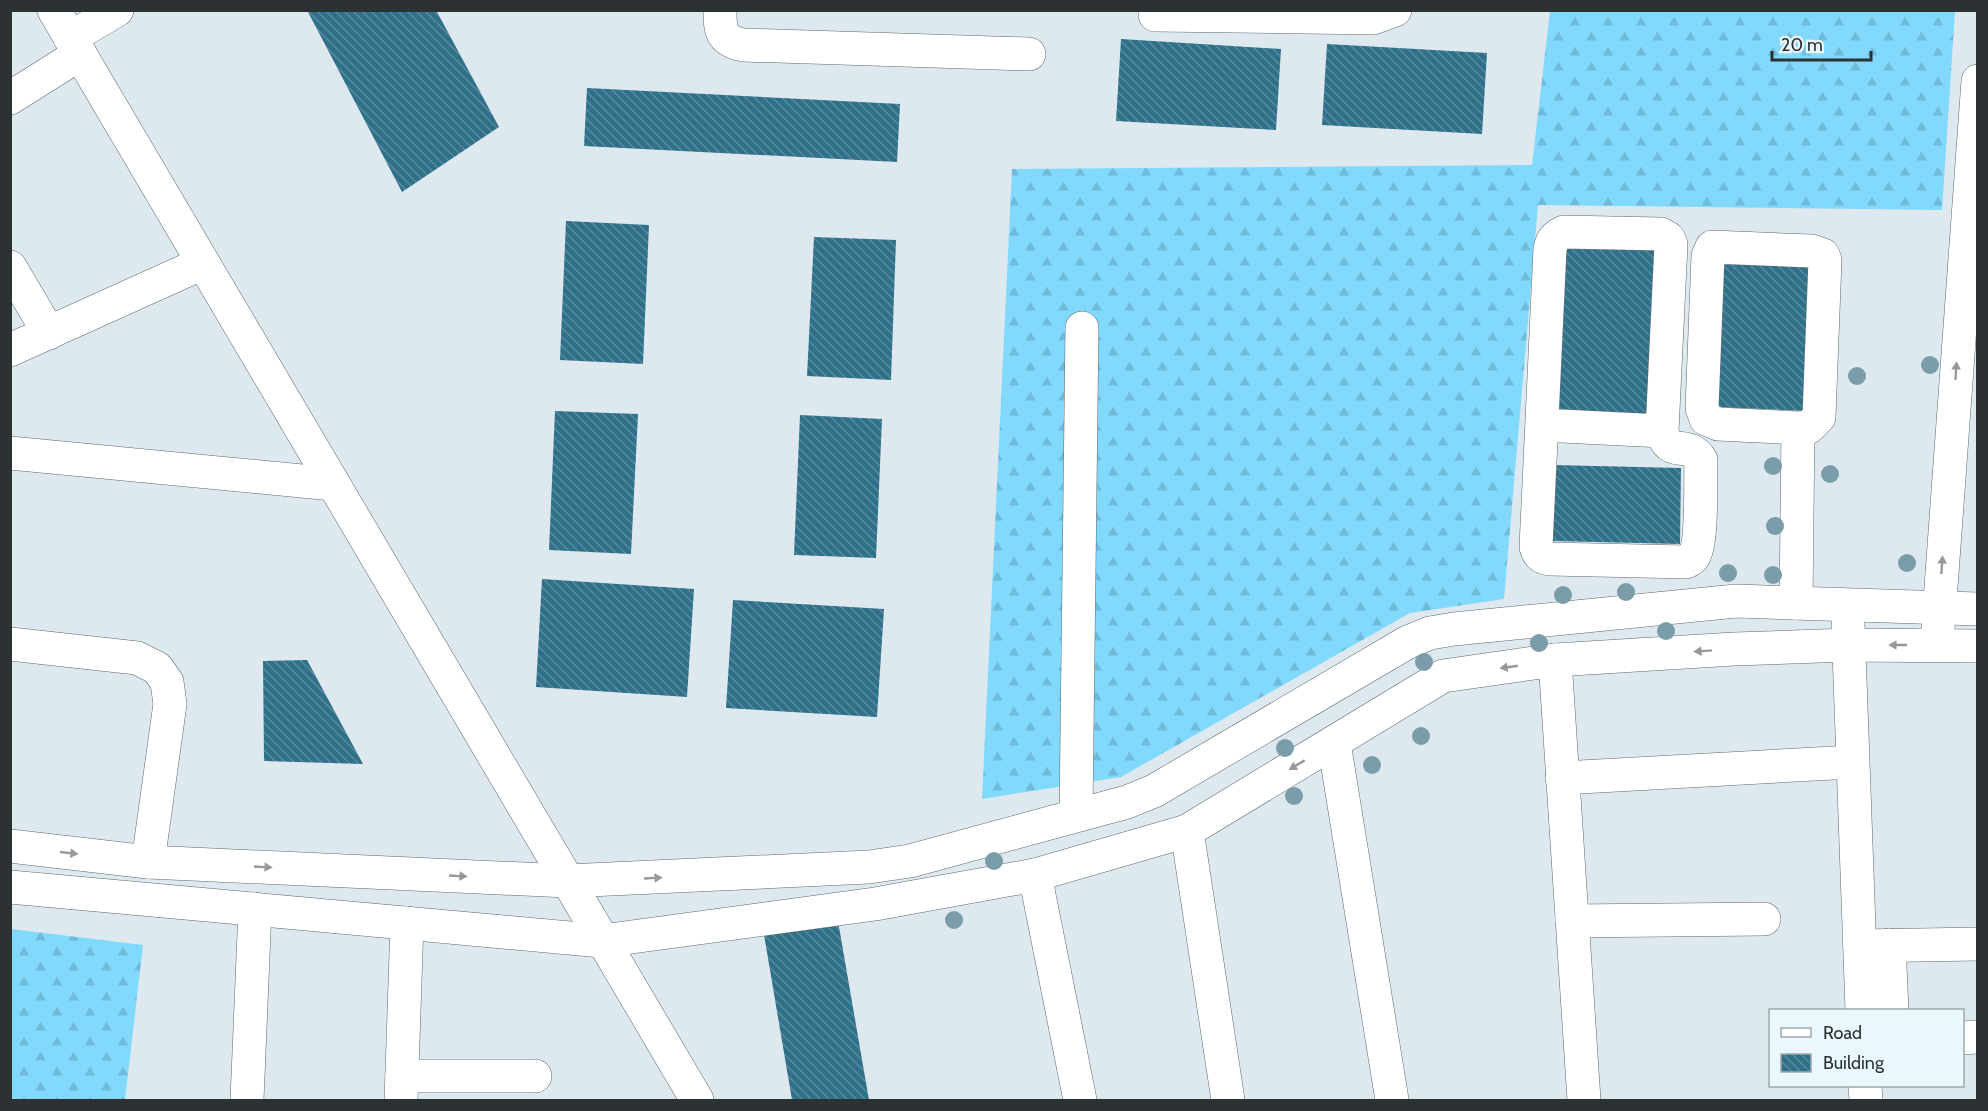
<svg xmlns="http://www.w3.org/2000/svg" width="1988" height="1111" font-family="Cabin,sans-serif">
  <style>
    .forest { fill: url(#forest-firs) }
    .building { fill: url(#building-back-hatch) }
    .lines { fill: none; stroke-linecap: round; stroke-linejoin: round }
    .minor-casing { stroke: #5e696e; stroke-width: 34 }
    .minor { stroke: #fff; stroke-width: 33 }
    .tree { fill: #7b9caa }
    .oneway { fill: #969899 }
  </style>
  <defs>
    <pattern id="forest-firs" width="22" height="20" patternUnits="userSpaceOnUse" patternTransform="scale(1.5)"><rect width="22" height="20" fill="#81d9fe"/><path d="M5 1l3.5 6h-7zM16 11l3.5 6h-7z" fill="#70bbda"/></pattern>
    <pattern id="building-back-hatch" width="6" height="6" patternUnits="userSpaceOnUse" patternTransform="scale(1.5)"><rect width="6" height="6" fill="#2f718a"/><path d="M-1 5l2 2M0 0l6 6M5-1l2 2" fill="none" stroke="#5a899b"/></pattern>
  </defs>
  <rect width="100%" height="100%" fill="#dde9ef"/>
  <g class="forest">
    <polygon points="1550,11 1955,11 1942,210 1538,205 1504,599 1410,613 1121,777 982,799 1012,169 1532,165"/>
    <polygon points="11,929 143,945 125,1100 11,1100"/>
  </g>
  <g class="building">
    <polygon points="307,10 436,10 499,127 402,192"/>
    <polygon points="1121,39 1281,49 1276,130 1116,121"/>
    <polygon points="1327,44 1487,53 1482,134 1322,125"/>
    <polygon points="587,88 900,104 897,162 584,146"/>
    <polygon points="566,221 649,225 643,364 560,360"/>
    <polygon points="814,237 896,240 891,380 807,376"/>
    <polygon points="1562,241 1660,247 1650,415 1552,410"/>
    <polygon points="1721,263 1813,267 1807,411 1715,407"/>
    <polygon points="555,411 638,414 631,554 549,550"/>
    <polygon points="800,415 882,419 876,558 794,555"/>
    <polygon points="1553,465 1681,468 1680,544 1552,541"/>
    <polygon points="542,579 694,589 687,697 536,687"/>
    <polygon points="733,600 884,609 877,717 726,708"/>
    <polygon points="307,660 363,764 264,761 263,661"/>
    <polygon points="834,898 869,1100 792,1100 760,911"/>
  </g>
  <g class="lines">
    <g class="minor-casing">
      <g id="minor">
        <polyline points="54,10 697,1100"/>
        <path d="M 720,10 C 720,31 721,40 743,45 L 1029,54"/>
        <polyline points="1155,15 1373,18 1395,10"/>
        <polyline points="70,38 117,10"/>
        <polyline points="10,98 80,54"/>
        <polyline points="10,267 49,333"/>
        <polyline points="10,350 203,263"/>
        <path d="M 1542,425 L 1662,431 L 1671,244 L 1668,238 L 1661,234 L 1564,232 C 1555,236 1552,240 1550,249 L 1536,547 C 1538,555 1541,558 1550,559 L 1686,562 C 1690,560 1691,560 1694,556 C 1703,541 1700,480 1701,460 C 1687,438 1669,460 1662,431"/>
        <polyline points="10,453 333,484"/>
        <polyline points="1796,603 1798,428 1809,427 1819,417 1825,260 1823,255 1811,251 1712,247 1708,256 1702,408 1706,419 1718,424 1798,428"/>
        <polyline points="1848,623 1862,1010"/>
        <polyline points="1938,628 1978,81"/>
        <polyline points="10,644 137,658 157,668 167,682 170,704 148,862"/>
        <polyline points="1555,660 1584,1100"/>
        <polyline points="1334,743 1392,1100"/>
        <polyline points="1562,778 1852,762"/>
        <polyline points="1076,815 1082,328"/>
        <polyline points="1187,831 1228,1100"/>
        <polyline points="10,846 148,862 567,881 869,867 910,861 1127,802 1154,791 1408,642 1430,633 1454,629 1736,601 1978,609"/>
        <polyline points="1035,875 1080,1100"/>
        <polyline points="10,887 602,941 875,904 1035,875 1187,831 1443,676 1555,660 1734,649 1848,645 1978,646"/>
        <polyline points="1572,921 1764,919"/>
        <polyline points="1889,945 1892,1010"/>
        <polyline points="1860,946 1978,944"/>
        <polyline points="1962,1038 1978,1037"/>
        <polyline points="402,1076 535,1076"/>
        <polyline points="1865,1086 1866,1100"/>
        <polyline points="247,1100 255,909"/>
        <polyline points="401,1100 407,923"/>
      </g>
    </g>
    <use href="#minor" class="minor"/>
  </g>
  <g class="tree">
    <circle cx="1930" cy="365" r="9"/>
    <circle cx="1857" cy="376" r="9"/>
    <circle cx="1773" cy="466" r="9"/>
    <circle cx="1830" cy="474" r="9"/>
    <circle cx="1775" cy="526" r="9"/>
    <circle cx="1907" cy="563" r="9"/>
    <circle cx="1728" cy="573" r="9"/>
    <circle cx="1773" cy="575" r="9"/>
    <circle cx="1626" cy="592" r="9"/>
    <circle cx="1563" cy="595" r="9"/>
    <circle cx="1666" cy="631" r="9"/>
    <circle cx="1539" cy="643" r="9"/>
    <circle cx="1424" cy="662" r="9"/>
    <circle cx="1421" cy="736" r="9"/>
    <circle cx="1285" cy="748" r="9"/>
    <circle cx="1372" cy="765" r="9"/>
    <circle cx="1294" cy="796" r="9"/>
    <circle cx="994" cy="861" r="9"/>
    <circle cx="954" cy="920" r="9"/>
  </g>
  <defs><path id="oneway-solid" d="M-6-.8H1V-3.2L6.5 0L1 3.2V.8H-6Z" transform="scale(1.5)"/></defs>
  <g class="oneway">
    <use href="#oneway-solid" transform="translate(1956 371) rotate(-86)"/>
    <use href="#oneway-solid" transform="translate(1942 565) rotate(-86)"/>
    <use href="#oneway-solid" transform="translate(1898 645) rotate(180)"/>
    <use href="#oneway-solid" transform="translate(1703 651) rotate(176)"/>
    <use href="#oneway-solid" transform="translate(1509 667) rotate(172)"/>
    <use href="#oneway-solid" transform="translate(1297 765) rotate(149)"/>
    <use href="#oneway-solid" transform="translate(69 853) rotate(6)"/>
    <use href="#oneway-solid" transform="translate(263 867) rotate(3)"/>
    <use href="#oneway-solid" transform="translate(458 876) rotate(3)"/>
    <use href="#oneway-solid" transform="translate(653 878) rotate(-3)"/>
  </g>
  <rect width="1988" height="1111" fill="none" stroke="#2c3133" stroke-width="24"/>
  <rect x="1769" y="1009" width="195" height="78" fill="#eaf7fc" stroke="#9ea8ac" stroke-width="1.5"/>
  <rect x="1781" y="1028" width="30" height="9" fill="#ffffff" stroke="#9ea8ac" stroke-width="1.5"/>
  <text x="1823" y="1039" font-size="18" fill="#2c3133">Road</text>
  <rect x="1781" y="1054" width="30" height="18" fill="url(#building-back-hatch)" stroke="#9ea8ac" stroke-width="1.5"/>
  <text x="1823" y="1069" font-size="18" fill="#2c3133">Building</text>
  <path d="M1772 51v9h99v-9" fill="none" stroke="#2c3133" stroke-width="3"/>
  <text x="1781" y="51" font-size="18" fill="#2c3133" stroke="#eaf7fc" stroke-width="4.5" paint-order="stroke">20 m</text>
</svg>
